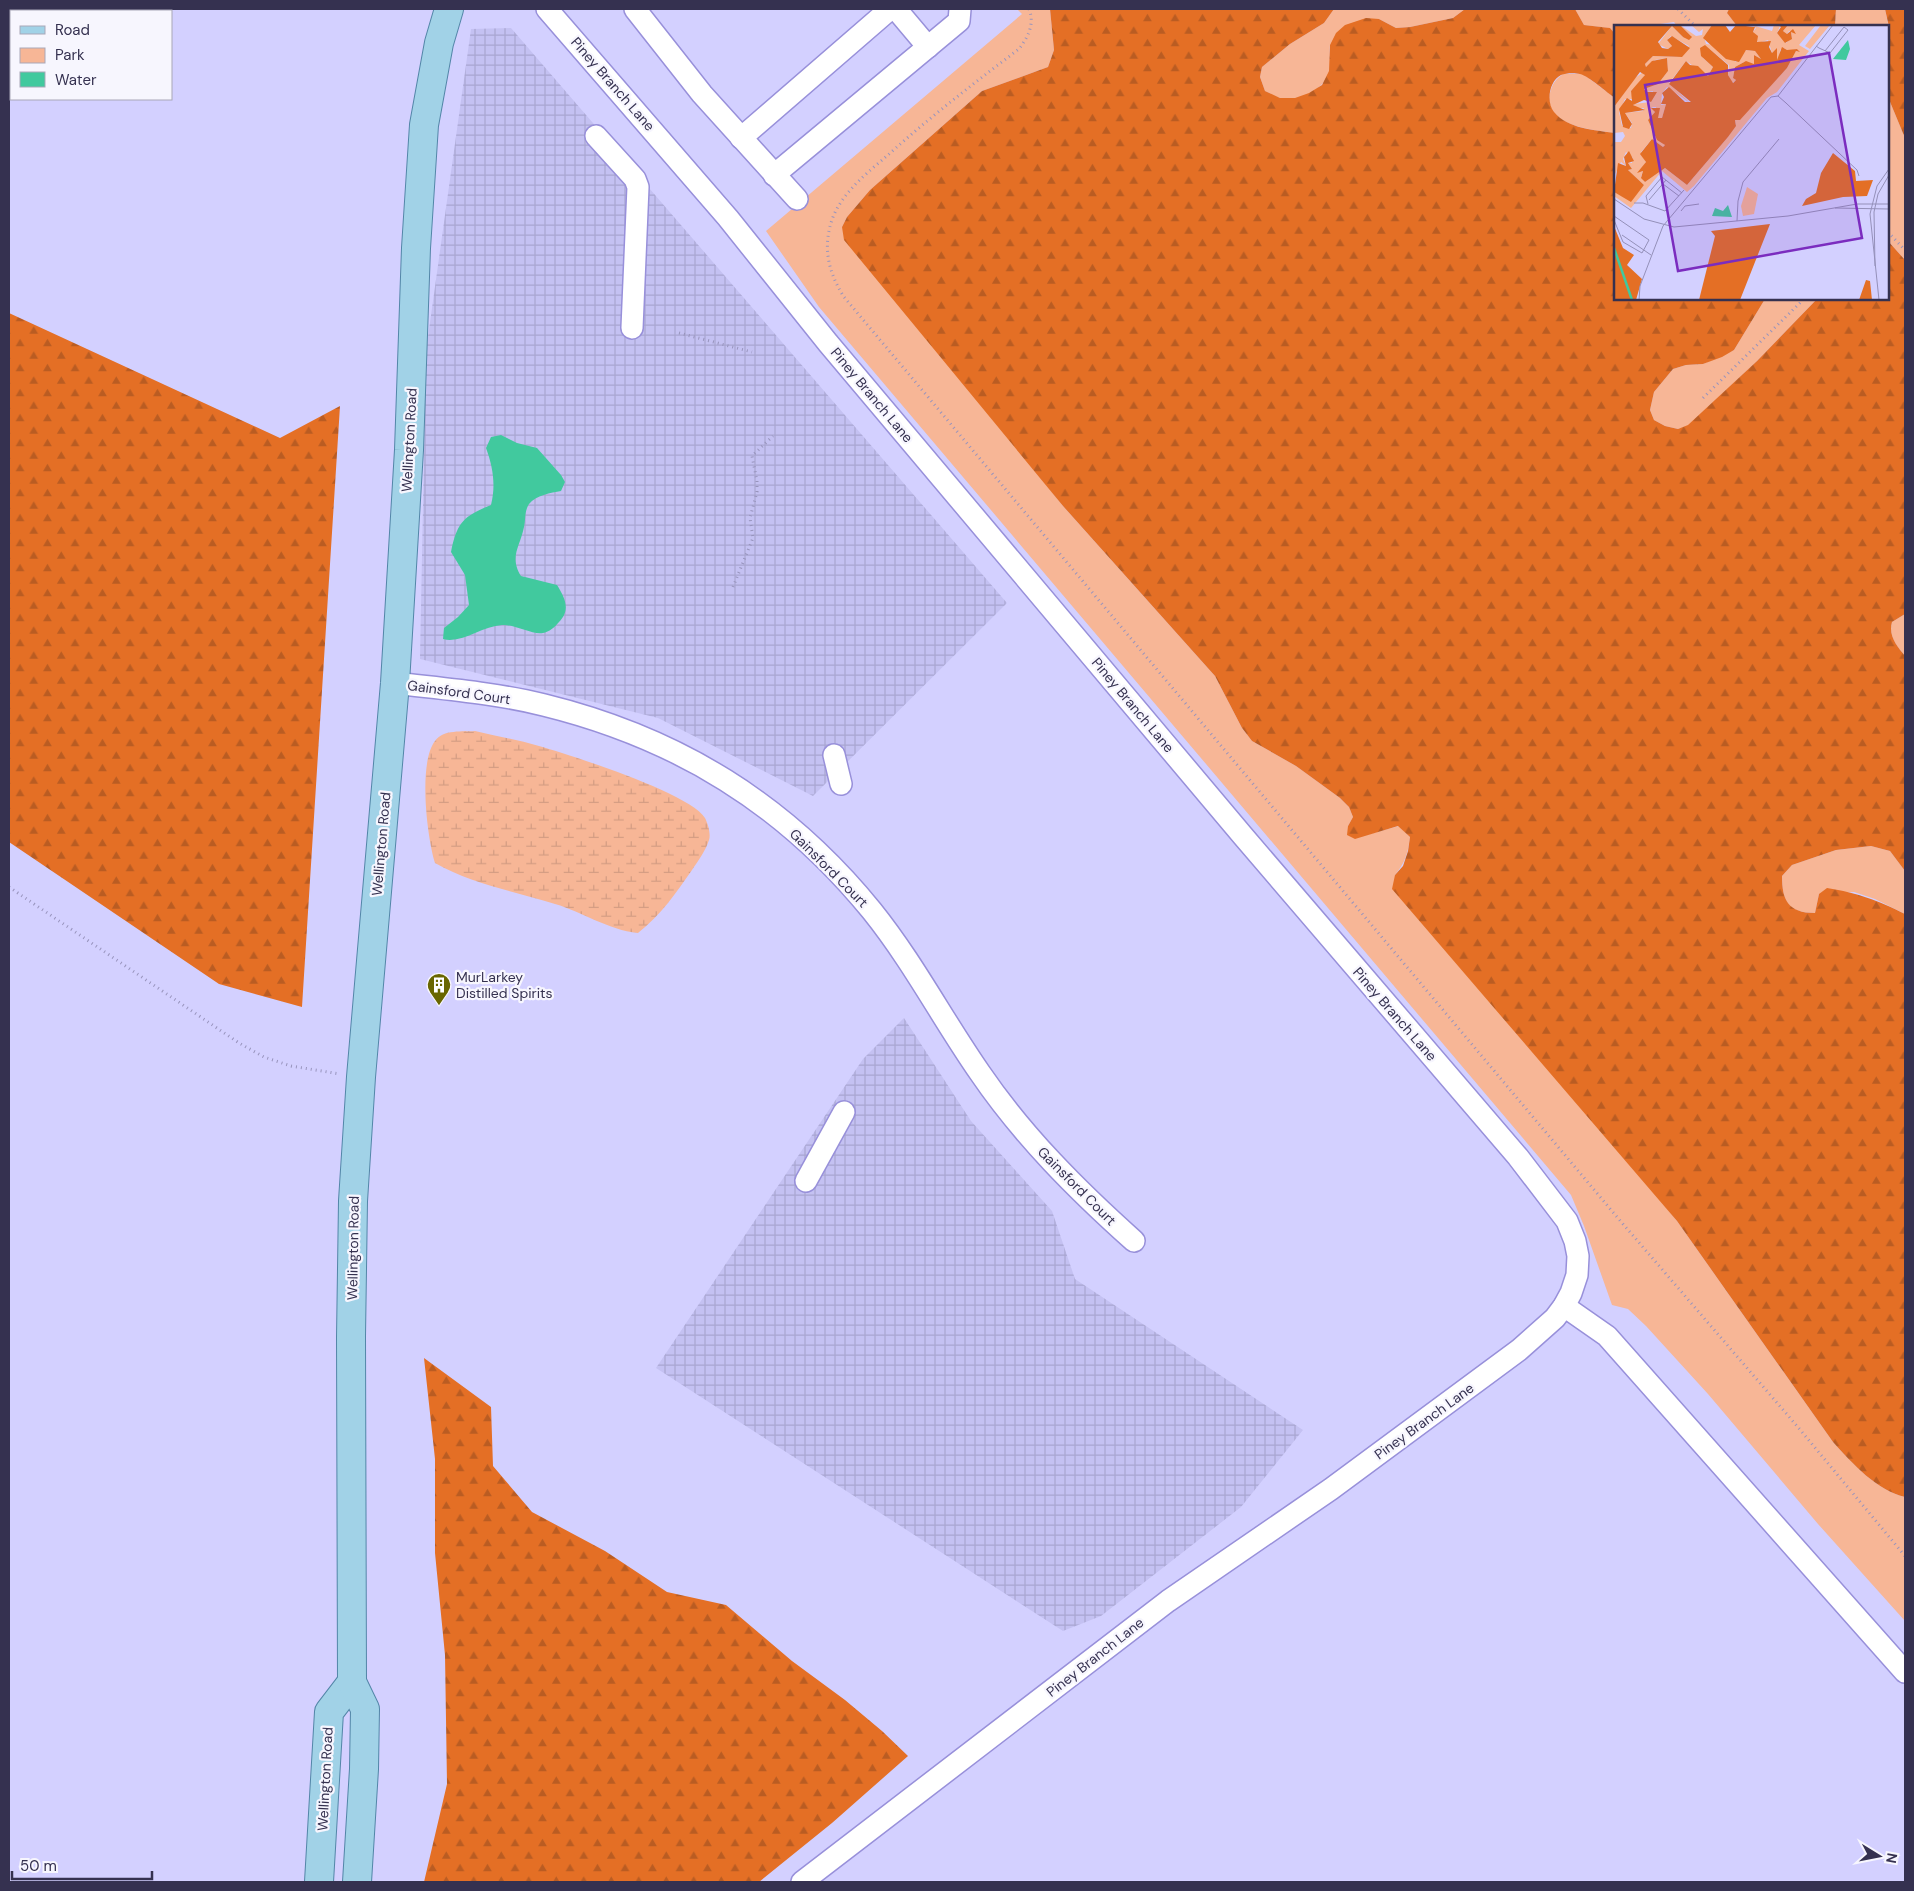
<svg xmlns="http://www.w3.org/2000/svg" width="1914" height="1891" font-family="'DM Sans',sans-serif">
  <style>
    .industrial { fill: url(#industrial-grid) }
    .green { fill: #f7b696 }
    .forest { fill: url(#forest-firs) }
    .wetland { fill: url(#wetland-marsh) }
    .water { fill: #41c99e }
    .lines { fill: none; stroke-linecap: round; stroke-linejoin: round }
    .minor-casing { stroke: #9890da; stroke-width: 24 }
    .major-casing { stroke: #5386a8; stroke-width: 30 }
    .path { stroke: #9894bd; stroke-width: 3; stroke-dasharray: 1 4; stroke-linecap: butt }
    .minor { stroke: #fff; stroke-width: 21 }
    .major { stroke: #a1d2e7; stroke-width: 28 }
    .labels { text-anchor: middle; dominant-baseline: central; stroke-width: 4.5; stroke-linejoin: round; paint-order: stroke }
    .street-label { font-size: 14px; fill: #353150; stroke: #f7f6fe }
    .poi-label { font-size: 14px; fill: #353150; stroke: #f7f6fe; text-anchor: start }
    .inset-river { fill: none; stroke: #41c99e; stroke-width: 2.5 }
    .inset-road { fill: none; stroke: #9490b9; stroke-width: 1 }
    .view { fill: #7b2cbf; fill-opacity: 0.15; stroke: #7b2cbf; stroke-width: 2.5 }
    .inset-edge { fill: none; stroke: #353150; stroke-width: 2.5 }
  </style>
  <defs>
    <pattern id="industrial-grid" width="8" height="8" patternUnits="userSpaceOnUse" patternTransform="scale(1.25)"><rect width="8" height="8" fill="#c4c1f2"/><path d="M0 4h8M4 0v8" fill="none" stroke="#a9a6d1"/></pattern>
    <pattern id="forest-firs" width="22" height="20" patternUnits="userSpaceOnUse" patternTransform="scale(1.25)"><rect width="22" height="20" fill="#e46f25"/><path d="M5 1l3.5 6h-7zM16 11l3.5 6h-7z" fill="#ba5c22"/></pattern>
    <pattern id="wetland-marsh" width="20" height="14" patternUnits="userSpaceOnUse" patternTransform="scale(1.25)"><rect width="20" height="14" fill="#f7b696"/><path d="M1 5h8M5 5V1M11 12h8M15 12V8" fill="none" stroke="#d49d83"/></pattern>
  </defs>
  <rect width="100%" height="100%" fill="#d3d0ff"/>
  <g class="industrial">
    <polygon points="511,28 1007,603 813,796 658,718 420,659 426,351 471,29"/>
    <polygon points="904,1018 971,1121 1052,1211 1075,1279 1303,1430 1241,1507 1101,1616 1063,1631 656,1368 863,1059"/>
  </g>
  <g class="green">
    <path d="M 1017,9 L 1050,9 L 1054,50 L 1048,67 L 982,91 L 870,190 L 847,217 L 842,227 L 1063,506 L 1215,676 L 1242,728 L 1252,741 L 1296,766 L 1340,798 L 1349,807 L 1353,817 L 1348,826 L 1355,838 L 1399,826 L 1410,837 C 1408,853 1405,863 1395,875 L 1677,1221 L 1833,1442 C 1853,1464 1876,1490 1905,1497 L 1905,1621 L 1818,1524 L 1708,1394 L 1646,1326 L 1628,1309 L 1612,1305 L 1584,1226 L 1571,1195 L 819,307 L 766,231 L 1022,14 Z"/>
    <path d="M 1334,9 L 1465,9 L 1453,18 L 1410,27 L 1396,28 L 1379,19 L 1330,45 C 1329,53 1331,65 1329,73 C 1323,90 1298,103 1280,98 C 1275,97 1270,93 1265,91 L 1260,77 L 1262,67 L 1290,44 L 1324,23 Z"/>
    <polygon points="1575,9 1729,9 1727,13 1737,26 1677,26 1674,22 1660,24 1658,26 1615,26 1615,34 1609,28 1584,25"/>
    <polygon points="1836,9 1885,9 1889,28 1888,36 1888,26 1835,26"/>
    <path d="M 1563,74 L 1583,74 L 1615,98 L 1615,133 C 1593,130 1543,126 1550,93 C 1552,84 1556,79 1563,74 Z"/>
    <polygon points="1888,97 1905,138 1905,260 1888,241"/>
    <polygon points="1765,299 1817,299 1757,361 1688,426 1678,429 1665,426 1654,420 1650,410 1654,392 1673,369 1686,365 1703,364 1734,350"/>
    <path d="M 1905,614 L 1905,656 C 1897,646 1888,636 1892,622 Z"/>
    <path d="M 1871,846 L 1890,851 L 1905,871 L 1905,914 L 1875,899 L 1854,892 L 1819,894 L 1815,913 C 1788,913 1782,901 1782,876 L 1792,865 L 1836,850 Z"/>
  </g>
  <g class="forest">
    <path d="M 1050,9 L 1334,9 L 1324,23 L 1290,44 L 1262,67 L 1260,77 L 1265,91 L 1280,98 L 1295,98 L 1309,93 L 1322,85 L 1329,71 L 1330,45 L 1336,33 L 1345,25 L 1366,18 L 1379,19 L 1396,28 L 1410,27 L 1453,18 L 1465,9 L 1575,9 L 1584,25 L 1610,28 L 1615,34 L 1615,98 C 1607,93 1589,76 1580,74 C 1575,73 1566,73 1561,75 C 1549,81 1546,102 1554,112 C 1568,129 1595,130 1615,133 L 1615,299 L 1765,299 L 1734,350 L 1722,357 L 1703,364 L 1686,365 L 1673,369 L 1654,392 L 1650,410 L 1654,420 L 1665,426 L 1678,429 L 1688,425 L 1757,361 L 1817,299 L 1888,299 L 1888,241 L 1905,260 L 1905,614 L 1892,622 C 1888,636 1897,646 1905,656 L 1905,871 L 1890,851 L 1871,846 L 1836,850 L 1792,865 L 1782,876 C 1782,900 1788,913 1815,913 L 1819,894 L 1827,888 C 1858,893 1877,900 1905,914 L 1905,1497 C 1876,1490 1853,1464 1833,1442 L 1677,1221 L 1392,889 L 1395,875 L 1403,866 L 1408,851 L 1410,837 L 1398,826 L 1355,839 L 1347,835 L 1348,826 L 1353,817 L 1349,807 L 1340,798 L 1296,766 L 1252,741 L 1242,728 L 1215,676 L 1063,506 L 844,240 L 842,227 L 847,217 L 870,190 L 982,91 L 1048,67 L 1054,50 Z"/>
    <polygon points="1729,9 1836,9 1835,26 1737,26 1727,13"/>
    <polygon points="1885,9 1905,9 1905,138 1888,97 1889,27"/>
    <polygon points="9,313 280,438 340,406 302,1007 219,984 9,842"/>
    <polygon points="424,1358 491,1407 493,1466 532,1512 605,1551 667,1592 726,1605 792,1661 845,1700 882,1731 908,1756 832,1823 759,1882 424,1882 447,1784 445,1655 435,1553 435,1459"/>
  </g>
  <path class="wetland" d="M 475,731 C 496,736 518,740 539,746 C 570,755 690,793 705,818 C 708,824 711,834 709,840 C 706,850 698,861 692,870 C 676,893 661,915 638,933 C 608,930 583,912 555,904 C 514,891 472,884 435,863 C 427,837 418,763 435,741 C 443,729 463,732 475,731 Z"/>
  <path class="water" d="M 501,435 L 517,443 L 537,448 L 561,475 L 565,482 L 561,491 C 551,493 536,495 529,504 C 524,512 526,519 524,527 C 520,547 509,557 521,576 L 557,585 C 565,598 571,610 559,622 C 555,627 549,632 543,633 C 532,635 514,624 502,625 C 482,626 462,644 443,639 L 444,628 L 458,617 L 469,605 L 465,575 L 451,552 C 457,522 464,516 491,505 C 496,485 493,467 486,448 L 491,437 Z"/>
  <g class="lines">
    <g class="minor-casing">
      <g id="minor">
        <polyline points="547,9 728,218 828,343 1243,836 1518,1157 1567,1221 1575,1241 1578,1256 1577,1275 1571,1293 1564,1306 1555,1318 1519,1350 1331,1489 1168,1601 802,1882"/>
        <polyline points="635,9 702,94 797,199"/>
        <polyline points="896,9 928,47"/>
        <polyline points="596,136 635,179 638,187 632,328"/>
        <polyline points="741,138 890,9"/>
        <polyline points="774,175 959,21 960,9"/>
        <path d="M 395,683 C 445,689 496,693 544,705 C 678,738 785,804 872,911 C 913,962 943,1020 980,1073 C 1023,1136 1077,1190 1134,1241"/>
        <polyline points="834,755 841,784"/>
        <polyline points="806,1181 844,1112"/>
        <polyline points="1564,1306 1607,1336 1905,1672"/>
      </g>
    </g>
    <g class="major-casing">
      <g id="major">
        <polyline points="319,1882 329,1712 352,1682"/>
        <polyline points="357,1882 364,1769 365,1709 352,1682 351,1337 353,1201 361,1077 395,683 409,450 416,248 424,125 439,43 449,9"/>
      </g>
    </g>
    <g class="path">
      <path d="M 1029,9 C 1035,24 1028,37 1019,49 C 974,83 930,117 888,155 C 868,172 843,192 833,217 C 822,246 828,272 844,297 L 1617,1217 L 1797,1426 L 1905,1556"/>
      <polyline points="1678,9 1695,26"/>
      <polyline points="1888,232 1905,250"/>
      <polyline points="679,333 752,352"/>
      <polyline points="1703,398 1804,299"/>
      <polyline points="733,587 753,538 750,518 757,492 757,481 752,456 773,436"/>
      <polyline points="9,887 239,1043 264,1057 291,1066 340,1074"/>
    </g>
    <use href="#minor" class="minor"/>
    <use href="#major" class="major"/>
  </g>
  <defs>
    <g id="building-pin" transform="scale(1.25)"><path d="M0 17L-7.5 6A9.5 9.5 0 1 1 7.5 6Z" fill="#696600" stroke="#f7f6fe"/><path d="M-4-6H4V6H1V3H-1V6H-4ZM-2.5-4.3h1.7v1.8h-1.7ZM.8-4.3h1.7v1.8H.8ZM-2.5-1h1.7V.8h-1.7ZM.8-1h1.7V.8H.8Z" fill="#fff"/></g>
  </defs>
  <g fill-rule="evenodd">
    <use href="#building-pin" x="439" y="985"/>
  </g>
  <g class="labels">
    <g class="street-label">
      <text transform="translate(613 84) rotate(49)">Piney Branch Lane</text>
      <text transform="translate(872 395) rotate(50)">Piney Branch Lane</text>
      <text transform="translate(409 440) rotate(-87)">Wellington Road</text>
      <text transform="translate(459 692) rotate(8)">Gainsford Court</text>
      <text transform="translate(1133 705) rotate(50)">Piney Branch Lane</text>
      <text transform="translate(381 844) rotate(-85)">Wellington Road</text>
      <text transform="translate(829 868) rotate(45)">Gainsford Court</text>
      <text transform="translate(1395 1014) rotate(49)">Piney Branch Lane</text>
      <text transform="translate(1077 1186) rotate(45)">Gainsford Court</text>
      <text transform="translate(353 1248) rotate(-89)">Wellington Road</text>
      <text transform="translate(1424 1421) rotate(-36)">Piney Branch Lane</text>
      <text transform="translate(1095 1657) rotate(-38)">Piney Branch Lane</text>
      <text transform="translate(325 1779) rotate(-87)">Wellington Road</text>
    </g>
    <g class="poi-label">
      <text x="456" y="977">MurLarkey<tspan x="456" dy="16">Distilled Spirits</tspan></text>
    </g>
  </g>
  <g transform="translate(1614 25)">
    <rect width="275" height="275" fill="#d3d0ff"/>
    <path d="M 66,0 L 82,11 L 88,10 L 89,4 L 85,7 L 77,0 L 98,0 L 90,12 L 92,19 L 99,20 L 122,37 L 132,25 L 141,26 L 147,34 L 140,30 L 140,39 L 130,37 L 121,42 L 119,53 L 122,55 L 118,58 L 114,50 L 115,40 L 93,22 L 87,24 L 89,33 L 99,42 L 94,51 L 72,36 L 55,58 L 76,78 L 53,62 L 48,68 L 47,80 L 52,79 L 48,93 L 44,93 L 42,82 L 38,82 L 41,87 L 34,95 L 42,112 L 51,120 L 49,122 L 38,114 L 27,127 L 32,137 L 26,147 L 29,146 L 27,152 L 31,157 L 51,143 L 73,160 L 114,112 L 122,100 L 121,95 L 125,95 L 173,43 L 182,26 L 185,27 L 183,24 L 174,26 L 170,23 L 166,25 L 165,35 L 162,35 L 163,24 L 158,28 L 154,15 L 144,18 L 139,7 L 142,3 L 138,0 L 158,6 L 160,0 L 166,1 L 163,8 L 172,18 L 178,13 L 177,7 L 180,7 L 175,6 L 173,9 L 169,6 L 174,0 L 202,0 L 185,20 L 195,26 L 163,67 L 153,73 L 80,161 L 73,167 L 48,146 L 17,183 L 0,171 L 0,167 L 17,176 L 30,160 L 14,145 L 18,144 L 14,138 L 18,138 L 19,133 L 12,127 L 9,134 L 12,141 L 7,137 L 0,151 L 0,117 L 7,117 L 11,111 L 9,107 L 0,108 L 0,82 L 20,54 L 29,47 L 31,50 L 26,58 L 17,66 L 19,74 L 11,74 L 5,87 L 8,101 L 17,103 L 18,98 L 11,88 L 29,86 L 30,83 L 21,83 L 20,79 L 37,77 L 39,66 L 32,67 L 30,64 L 44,59 L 54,46 L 53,33 L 41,35 L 32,42 L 31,39 L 39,31 L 66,32 L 75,21 L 57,11 L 53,15 L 58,21 L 54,24 L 44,19 L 58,1 L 69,12 L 77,11 ZM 207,0 L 216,0 L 196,24 L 191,21 Z" fill="#f7b696"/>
    <path d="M 0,0 L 66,0 L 78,12 L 75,15 L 69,12 L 58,1 L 44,17 L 48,23 L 54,24 L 58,21 L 53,15 L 58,11 L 76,23 L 68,32 L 39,31 L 31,39 L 32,42 L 38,36 L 53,33 L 54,46 L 44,59 L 30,64 L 32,67 L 43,67 L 37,77 L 30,75 L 19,80 L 31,85 L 11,88 L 18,99 L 15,104 L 9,102 L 5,84 L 13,73 L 18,76 L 17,66 L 31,50 L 26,47 L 0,82 ZM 98,0 L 111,0 L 116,7 L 122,0 L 141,2 L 139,7 L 144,11 L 143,17 L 157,16 L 155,22 L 158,28 L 163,23 L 163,35 L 168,22 L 173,25 L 183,24 L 186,27 L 182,26 L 173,43 L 126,95 L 121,95 L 122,101 L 114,112 L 73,160 L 51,143 L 31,157 L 27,153 L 29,146 L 23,148 L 32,137 L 26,129 L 38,114 L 49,122 L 51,120 L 43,115 L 34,95 L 41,87 L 37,83 L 46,83 L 44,93 L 48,93 L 52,79 L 47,79 L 50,72 L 48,68 L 55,62 L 71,77 L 77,77 L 55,59 L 72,36 L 76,40 L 84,41 L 94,51 L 99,42 L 87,31 L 86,23 L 91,20 L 114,40 L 114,50 L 119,58 L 122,55 L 119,53 L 121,42 L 132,36 L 140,39 L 140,30 L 147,34 L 141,26 L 132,25 L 125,37 L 112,34 L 89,13 ZM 164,0 L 174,0 L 169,6 L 173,9 L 179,4 L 182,9 L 177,7 L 178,14 L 171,18 L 163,8 L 167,2 ZM 15,126 L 20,136 L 14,138 L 18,144 L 14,145 L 30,160 L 17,177 L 0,167 L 4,138 L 12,141 L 10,132 ZM 219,128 L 241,146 L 242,156 L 259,155 L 253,171 L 229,172 L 188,181 L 192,174 L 202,168 L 207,148 ZM 156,199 L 126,275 L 85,275 L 101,211 L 97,206 ZM 0,201 L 9,223 L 20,230 L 13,240 L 28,254 L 22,275 L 0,275 ZM 252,255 L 256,256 L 258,275 L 245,275 Z" fill="#e46f25"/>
    <path d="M 133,162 L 144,169 L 140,189 L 129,191 L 127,181 Z" fill="#f7b696"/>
    <path d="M 234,15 L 236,24 L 232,35 L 219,34 ZM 114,180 L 118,192 L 98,191 L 101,183 L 109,186 Z" fill="#41c99e"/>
    <path class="inset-river" d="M 0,223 L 18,275"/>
    <path class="inset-road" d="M 202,21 L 205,23 L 216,28 L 234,5 L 230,2 L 211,26M 164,71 L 219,0M 49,159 L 65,171M 0,174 L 30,194 L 60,202 L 174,191 L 243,179 L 275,179M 35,175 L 52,155M 20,178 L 29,178 L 51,186 L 70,165M 34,179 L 32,171 L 48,152 L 68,168M 221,183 L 275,184M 67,186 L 71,181 L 85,179M 0,191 L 35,215 L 28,228 L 9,217 L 0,195M 123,196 L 124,176 L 129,157 L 165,114M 8,210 L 37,230M 261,241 L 260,187 L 264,169 L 275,150M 25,275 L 26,261 L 49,201 L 157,72 L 164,71 L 172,78 L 243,145 L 245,151M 265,275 L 256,189 L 263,161 L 275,144"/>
    <path class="view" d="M 215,28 L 248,213 L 64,246 L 31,60 Z"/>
    <rect width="275" height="275" class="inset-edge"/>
  </g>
  <rect width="1914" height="1891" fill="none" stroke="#353150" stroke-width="20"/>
  <rect x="10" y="10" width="162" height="90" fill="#f7f6fe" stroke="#a9a7b8"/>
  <rect x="20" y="26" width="25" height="8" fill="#a1d2e7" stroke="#a9a7b8"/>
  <text x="55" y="35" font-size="15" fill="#353150">Road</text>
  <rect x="20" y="48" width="25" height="15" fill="#f7b696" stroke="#a9a7b8"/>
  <text x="55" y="60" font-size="15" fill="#353150">Park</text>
  <rect x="20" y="72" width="25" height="15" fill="#41c99e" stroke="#a9a7b8"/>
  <text x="55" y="85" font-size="15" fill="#353150">Water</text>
  <g transform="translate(1879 1856) rotate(100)" stroke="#f7f6fe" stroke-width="4" paint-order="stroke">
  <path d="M0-4L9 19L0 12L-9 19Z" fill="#353150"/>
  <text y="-8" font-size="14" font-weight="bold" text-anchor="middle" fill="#353150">N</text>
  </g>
  <path d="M12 1871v8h140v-8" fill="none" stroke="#353150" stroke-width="2.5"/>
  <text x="20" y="1871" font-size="15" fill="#353150" stroke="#f7f6fe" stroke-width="4" paint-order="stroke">50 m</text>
</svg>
